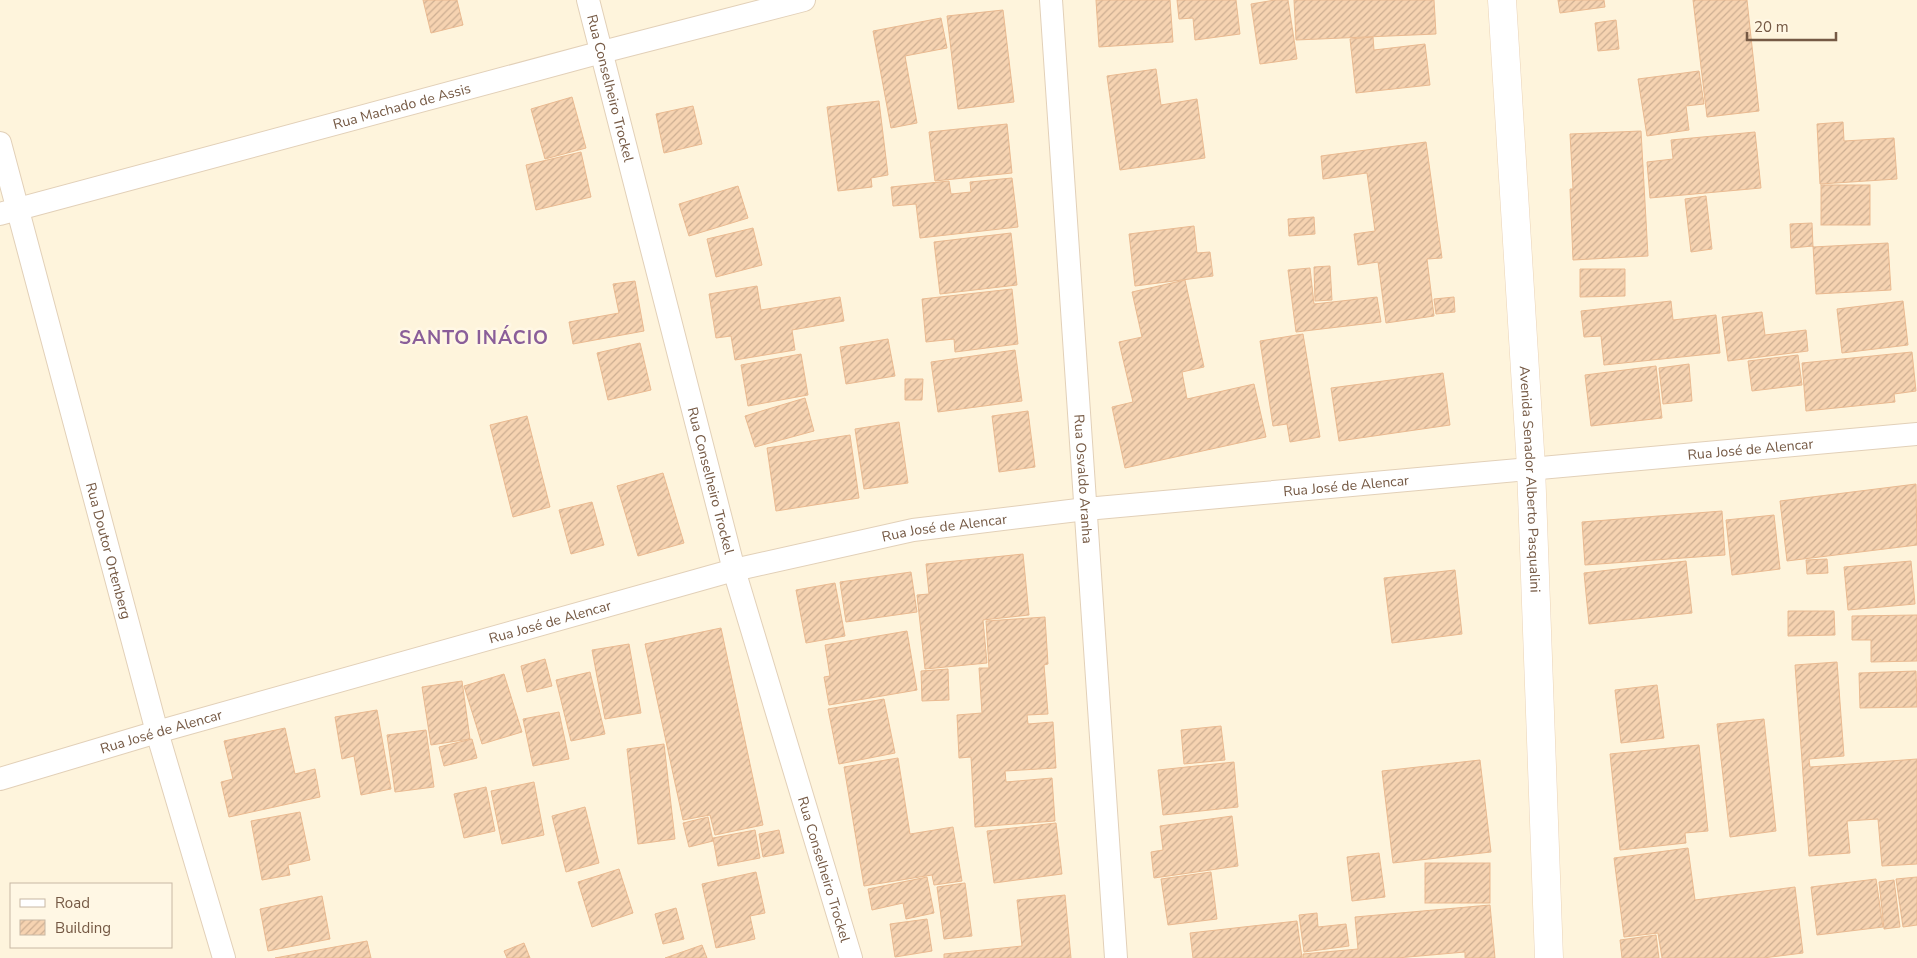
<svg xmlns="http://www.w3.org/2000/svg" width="1917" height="958" font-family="'Nunito Sans',sans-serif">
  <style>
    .building { fill: url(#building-hatch); stroke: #eaba91 }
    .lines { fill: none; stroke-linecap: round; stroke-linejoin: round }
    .street-casing { stroke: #e2d0b8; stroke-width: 24 }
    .secondary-casing { stroke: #ead3b7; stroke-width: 29 }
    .street { stroke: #fff; stroke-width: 22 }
    .secondary { stroke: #fff; stroke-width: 28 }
    .labels { text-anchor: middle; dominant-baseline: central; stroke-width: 5; stroke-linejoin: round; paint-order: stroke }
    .street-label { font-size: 14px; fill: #755944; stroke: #fff7e4 }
    .district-label { font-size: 19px; font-weight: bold; letter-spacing: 1px; fill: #8a5e99; stroke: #fff7e4 }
  </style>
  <defs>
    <pattern id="building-hatch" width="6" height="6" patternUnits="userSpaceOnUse" patternTransform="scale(1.25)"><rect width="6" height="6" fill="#f6d3b1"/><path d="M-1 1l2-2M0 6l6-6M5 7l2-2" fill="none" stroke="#ccae92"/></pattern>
  </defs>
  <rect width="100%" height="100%" fill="#fef4dc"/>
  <g class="building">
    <polygon points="423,0 457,0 463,25 431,33"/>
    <polygon points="1096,0 1170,0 1173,42 1099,47"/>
    <polygon points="1177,0 1236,0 1240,34 1195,40 1193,18 1179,19"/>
    <polygon points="1275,0 1288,0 1297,59 1260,64 1251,4"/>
    <polygon points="1294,0 1434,0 1436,34 1296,40"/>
    <polygon points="1558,0 1604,0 1605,7 1560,13"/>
    <polygon points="1693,0 1747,0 1759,111 1707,117"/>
    <polygon points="1003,10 1014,102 958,109 947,16"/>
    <polygon points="941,18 947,48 905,56 917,123 891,128 873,31"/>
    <polygon points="1616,20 1619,49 1598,51 1595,23"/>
    <polygon points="1373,37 1374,50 1425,44 1430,85 1356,93 1350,39"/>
    <polygon points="1156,69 1161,105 1197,99 1205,158 1120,170 1107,76"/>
    <polygon points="1699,71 1704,104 1686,106 1689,130 1647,136 1638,79"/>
    <polygon points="572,97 586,148 545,159 531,109"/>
    <polygon points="879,101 888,175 871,178 872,187 838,191 827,107"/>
    <polygon points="693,106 702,144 664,153 656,114"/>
    <polygon points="1843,122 1844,141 1894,138 1897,179 1820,184 1817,124"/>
    <polygon points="1007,124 1012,173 935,181 929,132"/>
    <polygon points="1641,131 1648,256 1573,260 1570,189 1573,189 1570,134"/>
    <polygon points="1755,132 1761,188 1650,198 1647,162 1673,159 1671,140"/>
    <polygon points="1426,142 1442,258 1427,259 1434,316 1386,323 1378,262 1358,265 1354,234 1375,231 1367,173 1323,179 1321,156"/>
    <polygon points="581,152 591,197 536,210 526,165"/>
    <polygon points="1012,178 1018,227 920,238 916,204 893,206 891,187 949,181 951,194 971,192 970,182"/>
    <rect x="1821" y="185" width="49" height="40"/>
    <polygon points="738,186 748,218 689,236 679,204"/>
    <polygon points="1706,196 1712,249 1691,252 1685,199"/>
    <polygon points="1314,217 1315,234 1289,236 1288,219"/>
    <polygon points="1812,223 1813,247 1888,243 1891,290 1816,294 1813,246 1791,248 1790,224"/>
    <polygon points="1194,226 1197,253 1210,252 1213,276 1135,286 1129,234"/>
    <polygon points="753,228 762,265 716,277 707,239"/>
    <polygon points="1011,233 1017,285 940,294 934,242"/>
    <polygon points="1330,266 1332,300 1315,301 1314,267"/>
    <polygon points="1310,268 1314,304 1377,297 1381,322 1296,332 1288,270"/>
    <polygon points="1580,269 1625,269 1625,296 1580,297"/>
    <polygon points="1185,280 1204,367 1182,372 1187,399 1254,384 1266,437 1125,468 1112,407 1133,402 1119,342 1142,337 1132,292"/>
    <polygon points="635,281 644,331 573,344 569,322 619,313 613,284"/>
    <polygon points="757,286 761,310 840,297 844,321 792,330 795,350 735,360 731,336 716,338 709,294"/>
    <polygon points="1012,289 1018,344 955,352 954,339 926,342 922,299"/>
    <polygon points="1454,297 1455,312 1436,314 1434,299"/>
    <polygon points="1671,301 1673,320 1716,315 1720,353 1604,365 1601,336 1584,337 1581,311"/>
    <polygon points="1903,301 1908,345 1842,353 1837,309"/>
    <polygon points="1762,312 1765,335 1806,330 1808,351 1728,361 1722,317"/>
    <polygon points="1303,334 1320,437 1290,442 1287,424 1273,426 1260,341"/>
    <polygon points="888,339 895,376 846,384 840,347"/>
    <polygon points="640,343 651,390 608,400 597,353"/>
    <polygon points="1015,350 1022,401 938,412 931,362"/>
    <polygon points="1912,352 1916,391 1894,394 1895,402 1806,411 1802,363"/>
    <polygon points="801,354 808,395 748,406 741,365"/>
    <polygon points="1798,355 1802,385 1752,391 1748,361"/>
    <polygon points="1689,364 1692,401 1663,404 1659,368"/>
    <polygon points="1656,366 1662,418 1591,426 1585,375"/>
    <polygon points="1443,373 1450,425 1339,441 1331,388"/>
    <polygon points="905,379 923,379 922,400 905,400"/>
    <polygon points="805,398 814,431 755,447 745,416"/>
    <polygon points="1028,411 1035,467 999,472 992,416"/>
    <polygon points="527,416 550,507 513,517 490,425"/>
    <polygon points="899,422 908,483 864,489 855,429"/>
    <polygon points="850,435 859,498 776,511 767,448"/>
    <polygon points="663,473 684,543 638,556 617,486"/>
    <polygon points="1916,484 1917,545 1787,561 1780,501"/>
    <polygon points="592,502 604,545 571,554 559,510"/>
    <polygon points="1722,511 1725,555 1585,565 1582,522"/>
    <polygon points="1774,515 1780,569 1732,575 1726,520"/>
    <polygon points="1023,554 1029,615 983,620 987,663 925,669 917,595 929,594 926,564"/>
    <polygon points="1827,559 1828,573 1807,574 1806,560"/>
    <polygon points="1686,561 1692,613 1589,624 1584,573"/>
    <polygon points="1911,561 1915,604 1848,610 1844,567"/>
    <polygon points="1455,570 1462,634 1392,643 1384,578"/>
    <polygon points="911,572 917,612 846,622 840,582"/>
    <polygon points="835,583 845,636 806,643 796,590"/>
    <polygon points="1788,611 1834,611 1835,635 1788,636"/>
    <polygon points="1917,615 1917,661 1871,662 1871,640 1852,640 1852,616"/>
    <polygon points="1045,617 1048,664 1044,665 1048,714 1027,715 1028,724 1053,722 1056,768 1005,771 1006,782 1052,778 1055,821 975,827 971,757 959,758 957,715 982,713 979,668 989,668 986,621"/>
    <polygon points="721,628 763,825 715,835 710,815 683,820 645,644"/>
    <polygon points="907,631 917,690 829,705 824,677 830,676 825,645"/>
    <polygon points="629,644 641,713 605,719 592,650"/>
    <polygon points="545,659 552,686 527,692 521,666"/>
    <polygon points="1837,662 1844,756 1809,759 1810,767 1917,759 1917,864 1882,866 1878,819 1847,821 1850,853 1809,856 1795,665"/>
    <polygon points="948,669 949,700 922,701 921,671"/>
    <polygon points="1916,671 1917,707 1860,708 1859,673"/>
    <polygon points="590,672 605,734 571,741 556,680"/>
    <polygon points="504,674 522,732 482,744 464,686"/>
    <polygon points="462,681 470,739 431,745 422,687"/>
    <polygon points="1657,685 1664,738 1621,743 1615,690"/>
    <polygon points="884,699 895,753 839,764 828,709"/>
    <polygon points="377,710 391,789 361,795 354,756 342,759 335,717"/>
    <polygon points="559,712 569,759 533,766 523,719"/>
    <polygon points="1764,719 1776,831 1730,837 1717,724"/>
    <polygon points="1221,726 1225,760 1184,764 1181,730"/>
    <polygon points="285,728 295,774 315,769 320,797 229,817 221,782 233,779 224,741"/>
    <polygon points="426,730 434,787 395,792 387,735"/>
    <polygon points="472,739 477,758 444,766 439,747"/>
    <polygon points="664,744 675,839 638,844 627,749"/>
    <polygon points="1699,745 1708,831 1685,833 1686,843 1620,850 1610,754"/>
    <polygon points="898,758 910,834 953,827 962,881 934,885 932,875 864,886 844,767"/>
    <polygon points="1480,760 1491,852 1393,863 1382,771"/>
    <polygon points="1234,762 1238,807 1163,815 1158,770"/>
    <polygon points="534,782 544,835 502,844 491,791"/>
    <polygon points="486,787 495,831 464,838 454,794"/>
    <polygon points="585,807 599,863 566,872 552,816"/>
    <polygon points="300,812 310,860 288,865 290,875 262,880 251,821"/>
    <polygon points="1232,816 1238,866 1154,878 1151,852 1163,850 1160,826"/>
    <polygon points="708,817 713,841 689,847 683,823"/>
    <polygon points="1056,823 1062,874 994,883 987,831"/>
    <polygon points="755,830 760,858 718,866 713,838"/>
    <polygon points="779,830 784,853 763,857 759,834"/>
    <polygon points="1688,848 1695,900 1795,887 1803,953 1763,958 1662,958 1658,933 1624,937 1614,858"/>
    <polygon points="1379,853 1385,897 1352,901 1347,857"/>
    <rect x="1425" y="863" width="65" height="40"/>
    <polygon points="619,869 633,913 592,927 578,882"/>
    <polygon points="756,872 765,913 750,916 755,939 716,948 702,884"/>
    <polygon points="1211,872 1217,919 1168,925 1161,879"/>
    <polygon points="927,877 934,913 906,919 903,903 872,910 868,889"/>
    <polygon points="1917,877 1917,925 1903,927 1896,879"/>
    <polygon points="1876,879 1883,927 1817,935 1811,887"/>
    <polygon points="1894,880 1900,927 1884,929 1879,882"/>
    <polygon points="965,883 972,936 944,939 937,887"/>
    <polygon points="1065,895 1071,958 944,958 944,954 1022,946 1017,900"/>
    <polygon points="322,896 330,939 268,951 260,909"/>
    <polygon points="1490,905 1495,958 1465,958 1465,952 1397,958 1303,958 1303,954 1358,949 1355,917"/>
    <polygon points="676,908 684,939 663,944 655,914"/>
    <polygon points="1317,913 1318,927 1346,924 1349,946 1304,952 1299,915"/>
    <polygon points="927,919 932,951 895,957 890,924"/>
    <polygon points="1297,921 1302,958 1193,958 1190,933"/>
    <polygon points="1656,935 1659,958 1622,958 1620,940"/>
    <polygon points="367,941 371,958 275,958"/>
    <polygon points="524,943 530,958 507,958 504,951"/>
    <polygon points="702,945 707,958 665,958"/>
  </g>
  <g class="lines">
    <g class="street-casing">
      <g id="street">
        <path id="s1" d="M 588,0 L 734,570 L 851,958"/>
        <path id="s2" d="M 1051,0 L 1116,958"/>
        <path id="s3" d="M 0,143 L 157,732 L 224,958"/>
        <path id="s4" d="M 0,214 L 602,52 L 804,0"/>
        <path id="s5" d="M 0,779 L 157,732 L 734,570 L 913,530 L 1086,509 L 1917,434"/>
      </g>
    </g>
    <g class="secondary-casing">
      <g id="secondary">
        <path id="s6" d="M 1502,0 L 1531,467 L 1549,958"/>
      </g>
    </g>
    <use href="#street" class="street"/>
    <use href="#secondary" class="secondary"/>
  </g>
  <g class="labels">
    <g class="street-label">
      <text stroke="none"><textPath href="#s1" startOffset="91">Rua Conselheiro Trockel</textPath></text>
      <text stroke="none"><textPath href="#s4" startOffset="416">Rua Machado de Assis</textPath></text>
      <text stroke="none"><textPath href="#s5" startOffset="1788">Rua José de Alencar</textPath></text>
      <text stroke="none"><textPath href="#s2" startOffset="480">Rua Osvaldo Aranha</textPath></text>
      <text stroke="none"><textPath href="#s6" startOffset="480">Avenida Senador Alberto Pasqualini</textPath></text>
      <text stroke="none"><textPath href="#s1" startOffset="496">Rua Conselheiro Trockel</textPath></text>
      <text stroke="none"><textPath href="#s5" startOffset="1382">Rua José de Alencar</textPath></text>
      <text stroke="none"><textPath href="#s5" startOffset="978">Rua José de Alencar</textPath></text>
      <text stroke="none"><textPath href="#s3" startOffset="422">Rua Doutor Ortenberg</textPath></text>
      <text stroke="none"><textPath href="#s5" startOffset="572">Rua José de Alencar</textPath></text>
      <text stroke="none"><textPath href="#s5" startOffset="168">Rua José de Alencar</textPath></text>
      <text stroke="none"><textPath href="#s1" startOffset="901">Rua Conselheiro Trockel</textPath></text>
    </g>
    <g class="district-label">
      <text x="474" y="338">SANTO INÁCIO</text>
    </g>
  </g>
  <rect x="10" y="883" width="162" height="65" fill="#fff7e4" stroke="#c8b8a4"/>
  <rect x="20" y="899" width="25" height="8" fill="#ffffff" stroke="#c8b8a4"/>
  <text x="55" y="908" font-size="15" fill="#755944">Road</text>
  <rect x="20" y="920" width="25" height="15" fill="url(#building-hatch)" stroke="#c8b8a4"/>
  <text x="55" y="933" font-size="15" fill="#755944">Building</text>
  <path d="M1747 32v8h89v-8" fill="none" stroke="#755944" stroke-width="2.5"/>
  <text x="1754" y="32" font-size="15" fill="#755944" stroke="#fff7e4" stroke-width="4" paint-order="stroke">20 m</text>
</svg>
